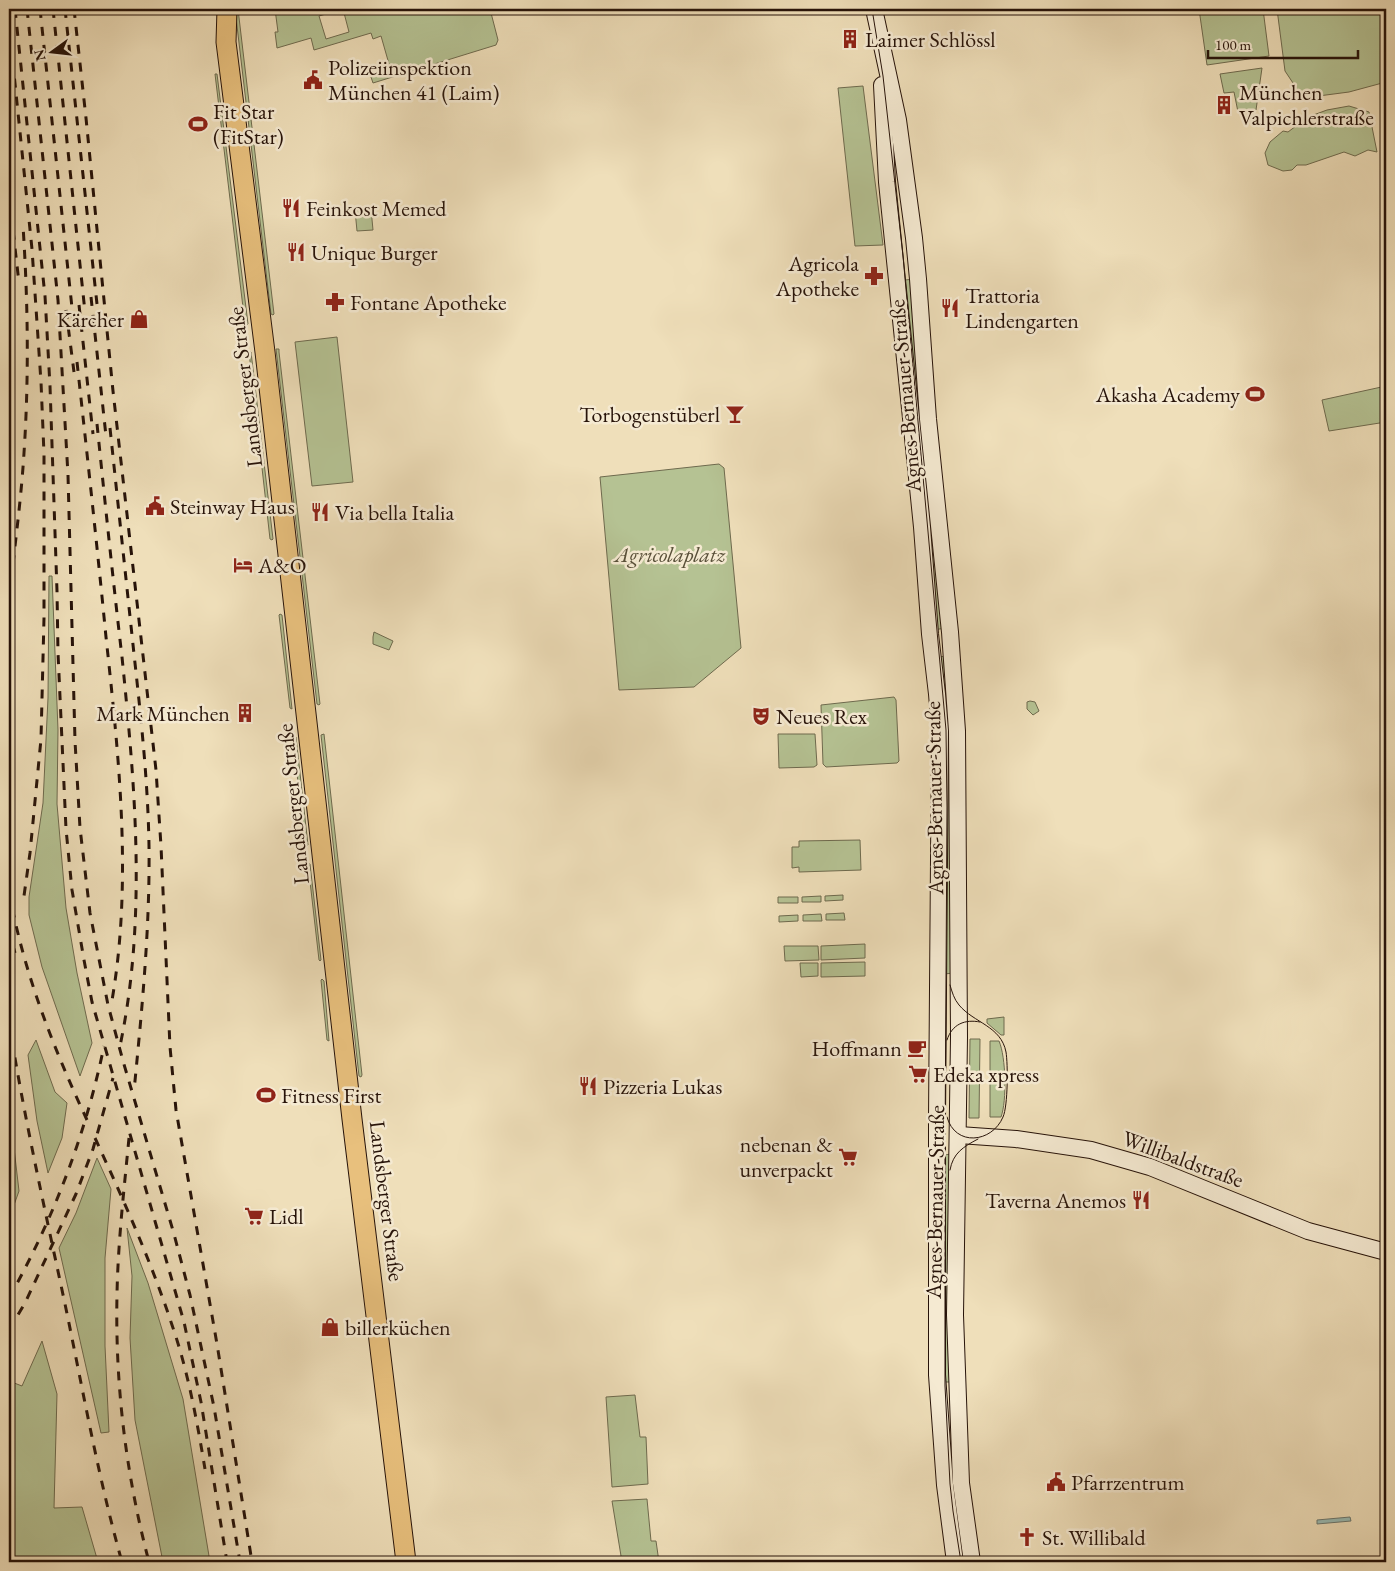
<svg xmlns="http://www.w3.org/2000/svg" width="1395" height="1571" font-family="'EB Garamond',serif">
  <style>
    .green { fill: #b5c293; stroke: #6e6a4e; fill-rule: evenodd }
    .water { fill: #9abcb5; stroke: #6c7870 }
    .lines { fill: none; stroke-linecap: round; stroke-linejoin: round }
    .secondary-casing { stroke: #271309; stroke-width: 18 }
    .primary-casing { stroke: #271309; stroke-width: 21 }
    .secondary { stroke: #f5ead2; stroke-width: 16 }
    .primary { stroke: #e8c07d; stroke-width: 19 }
    .tram { stroke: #271309; stroke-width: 1 }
    .rail { stroke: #271309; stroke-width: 3; stroke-dasharray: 9 9; stroke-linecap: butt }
    .labels { text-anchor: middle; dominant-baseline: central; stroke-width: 5; stroke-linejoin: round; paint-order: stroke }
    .poi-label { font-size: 22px; fill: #271309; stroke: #f5ead2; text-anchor: start }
    .street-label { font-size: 22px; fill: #271309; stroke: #f5ead2 }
    .park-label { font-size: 22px; font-style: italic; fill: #595039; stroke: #f5ead2 }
  </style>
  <rect width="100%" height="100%" fill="#efdfba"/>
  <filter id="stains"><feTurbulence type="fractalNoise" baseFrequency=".004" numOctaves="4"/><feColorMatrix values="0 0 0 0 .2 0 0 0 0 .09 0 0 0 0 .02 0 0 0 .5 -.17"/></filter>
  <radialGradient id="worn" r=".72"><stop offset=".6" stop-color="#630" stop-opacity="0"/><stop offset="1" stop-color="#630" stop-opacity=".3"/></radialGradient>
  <g class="green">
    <polygon points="235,9 238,9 274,314 273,315 271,314"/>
    <path d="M 275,9 L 490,9 L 498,40 L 496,45 L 373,83 L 371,77 L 391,71 L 381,36 L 373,39 L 371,33 L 314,50 L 311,38 L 277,48 L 275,32 L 278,32 ZM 343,9 L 349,32 L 326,39 L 319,16 Z"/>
    <polygon points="1199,9 1263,9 1269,56 1207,65"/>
    <polygon points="1277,9 1386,9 1386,82 1349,92 1303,98 1285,71"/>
    <polygon points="1262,68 1256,110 1238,112 1234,92 1224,93 1220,74"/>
    <polygon points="215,74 217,74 248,324 247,325 245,324"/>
    <polygon points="863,86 883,245 855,246 838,88"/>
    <polygon points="1349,106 1369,112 1377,152 1368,150 1355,156 1344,152 1306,165 1297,165 1292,170 1283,171 1268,165 1265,153 1270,142 1283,131 1288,132 1308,117 1327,110"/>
    <polygon points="371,209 373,230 357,231 355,210"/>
    <polygon points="914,279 946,628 933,630 905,280"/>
    <polygon points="337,337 353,482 312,486 295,342"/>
    <polygon points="276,349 279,349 279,352 320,704 319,705 317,704"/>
    <polygon points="249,352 251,352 273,539 272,540 270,539"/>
    <polygon points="1386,386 1386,422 1329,431 1322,400"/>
    <polygon points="719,464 724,468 741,648 694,687 619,690 600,477"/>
    <polygon points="49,576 52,576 58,730 57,804 66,908 77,973 92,1043 80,1076 42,967 29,915 29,897 43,803 48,698"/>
    <polygon points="280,614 282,615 292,709 290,708 279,615"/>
    <polygon points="374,632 393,641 389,650 373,644 373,637"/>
    <polygon points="949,656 954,973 944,974 936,657"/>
    <polygon points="894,697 896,700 899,761 897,763 826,767 823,764 821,705"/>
    <polygon points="1030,701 1035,702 1039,711 1033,715 1027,709 1027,702"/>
    <polygon points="324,734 362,1075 361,1077 359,1076 321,735"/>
    <polygon points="778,734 815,734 817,765 814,767 779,768"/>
    <polygon points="296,737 308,845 307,846 305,845 293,738"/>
    <polygon points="860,840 861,870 799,872 799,867 792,868 792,847 799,847 799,841"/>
    <polygon points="309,863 310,864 321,960 320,961 319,960 308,864"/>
    <polygon points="843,895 843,900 825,901 825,896"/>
    <polygon points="821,896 821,902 802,902 802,897"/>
    <polygon points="798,897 798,903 778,903 778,897"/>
    <polygon points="844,913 845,920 826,920 826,914"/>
    <polygon points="821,914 822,921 803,921 803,915"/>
    <polygon points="798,915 798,921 779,922 779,916"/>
    <polygon points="865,944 865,958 821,960 821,946"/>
    <polygon points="784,946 818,946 819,960 785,961"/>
    <polygon points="865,962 865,976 821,977 821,963"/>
    <polygon points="800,963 818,963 818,976 801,977"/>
    <polygon points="322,979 324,981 329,1041 327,1040 321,980"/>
    <polygon points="1004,1017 1004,1035 1001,1035 987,1023 987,1019"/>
    <polygon points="970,1039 980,1039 979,1118 969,1118"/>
    <polygon points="36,1040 55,1092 67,1103 62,1138 48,1173 37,1121 28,1055"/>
    <path d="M 990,1041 L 999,1041 C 1006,1057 1007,1101 1001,1117 L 990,1117 Z"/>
    <polygon points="9,1105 19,1191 9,1219"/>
    <polygon points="954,1154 955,1382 940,1382 942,1155"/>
    <polygon points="97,1158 111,1189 105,1258 105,1346 109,1432 101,1433 59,1248 76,1213"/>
    <polygon points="127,1228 148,1283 183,1399 210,1562 163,1562 135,1420 130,1338 132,1276"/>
    <polygon points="42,1341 57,1394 54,1508 82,1507 98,1562 9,1562 9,1381 22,1386"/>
    <polygon points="635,1395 640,1437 646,1437 648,1484 612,1487 606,1397"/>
    <polygon points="647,1499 651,1541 656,1541 659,1562 622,1562 612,1501"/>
  </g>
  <polygon class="water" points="1350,1517 1351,1521 1317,1524 1317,1520"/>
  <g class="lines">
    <g class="secondary-casing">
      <g id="secondary">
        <polyline points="874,9 898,120 914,238 918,279 928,419 950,632 957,731 959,1037 955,1315 961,1483 972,1562"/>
        <polyline points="882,85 887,182 912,428 922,527 930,634 937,694 940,731 937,1120 937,1375 945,1485 955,1562"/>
        <polyline points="959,1135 1016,1139 1091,1150 1150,1167 1308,1231 1386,1252"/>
      </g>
    </g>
    <g class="primary-casing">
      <polyline id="primary" points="227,9 226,42 265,352 352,1119 406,1562"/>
    </g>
    <use href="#secondary" class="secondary"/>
    <use href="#primary" class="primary"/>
    <g class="tram">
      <polyline points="872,9 883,76 903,256 946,730 947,807 945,1151 945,1386 950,1484 953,1511 961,1562"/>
      <path d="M 947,1040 C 952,1024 965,1019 980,1022"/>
      <path d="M 947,1117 C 955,1147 992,1143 1003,1117 C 1008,1106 1008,1064 1006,1052 C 1001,1026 974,1023 959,1005 C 954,999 952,992 950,985"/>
      <path d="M 950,1170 C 953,1153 963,1147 978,1139"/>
    </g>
    <g class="rail">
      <polyline points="15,9 45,296 50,386 57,591 58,653 66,829 72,890 84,960 92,1002 184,1322 201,1402 227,1562"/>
      <polyline points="27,9 58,300 68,475 75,741 80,828 90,913 108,1005 123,1061 174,1234 190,1295 214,1407 240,1562"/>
      <polyline points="40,9 73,317"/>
      <polyline points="53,9 85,312"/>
      <polyline points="65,9 97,304"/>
      <polyline points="74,9 86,118 113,391 156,770 161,846 170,1047 176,1110 217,1344 252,1562"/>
      <polyline points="9,25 32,249 41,382 44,454 44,618 41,739 30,853 23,903"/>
      <polyline points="9,102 12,125"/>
      <polyline points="9,195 19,283"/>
      <polyline points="91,297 106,436"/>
      <polyline points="79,305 93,434"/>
      <polyline points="66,310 74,372"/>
      <path d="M 77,362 C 87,453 97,545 106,637 C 119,758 133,885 111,1006"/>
      <path d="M 97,424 C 105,502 113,580 122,657 C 135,786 147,918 120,1046"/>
      <path d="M 110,428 C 118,504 126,579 134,654 C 141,718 148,782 149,846 C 150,928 142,1009 134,1091"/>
      <path d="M 9,600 C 14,551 21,502 24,453 C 29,377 28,302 23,226"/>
      <path d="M 9,891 C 23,971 53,1047 87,1120"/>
      <polyline points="9,931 15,953"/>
      <path d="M 9,1022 C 24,1117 45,1210 65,1304 C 83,1390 98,1477 122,1562"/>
      <path d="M 95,1138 C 123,1199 151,1261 172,1325 C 188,1371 197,1421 205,1469"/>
      <path d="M 129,1138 C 124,1190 118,1242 117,1294 C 115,1385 126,1475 149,1562"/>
      <path d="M 9,1298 C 53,1220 86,1134 104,1046"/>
      <polyline points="9,1330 25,1303 76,1194 93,1149 113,1078"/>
    </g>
  </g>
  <defs>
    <g id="building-bare" transform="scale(1.5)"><path d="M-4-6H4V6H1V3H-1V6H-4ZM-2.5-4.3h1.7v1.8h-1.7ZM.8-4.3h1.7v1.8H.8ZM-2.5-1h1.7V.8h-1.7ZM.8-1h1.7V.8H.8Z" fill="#8f2418" stroke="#f5ead2" stroke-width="2.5" paint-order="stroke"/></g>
    <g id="civic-bare" transform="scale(1.5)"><path d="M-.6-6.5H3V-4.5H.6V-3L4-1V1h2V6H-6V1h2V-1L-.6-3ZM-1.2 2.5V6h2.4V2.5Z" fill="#8f2418" stroke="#f5ead2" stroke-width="2.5" paint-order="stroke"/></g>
    <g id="stadium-bare" transform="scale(1.5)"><path d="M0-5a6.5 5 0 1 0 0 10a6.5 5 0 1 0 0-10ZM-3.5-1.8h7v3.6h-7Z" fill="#8f2418" stroke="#f5ead2" stroke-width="2.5" paint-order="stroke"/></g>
    <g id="restaurant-bare" transform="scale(1.5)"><path d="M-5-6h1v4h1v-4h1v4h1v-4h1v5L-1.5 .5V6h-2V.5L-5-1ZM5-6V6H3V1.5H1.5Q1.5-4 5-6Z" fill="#8f2418" stroke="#f5ead2" stroke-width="2.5" paint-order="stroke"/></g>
    <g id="pharmacy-bare" transform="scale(1.5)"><path d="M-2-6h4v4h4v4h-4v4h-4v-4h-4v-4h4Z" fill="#8f2418" stroke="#f5ead2" stroke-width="2.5" paint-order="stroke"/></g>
    <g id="shop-bare" transform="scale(1.5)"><path d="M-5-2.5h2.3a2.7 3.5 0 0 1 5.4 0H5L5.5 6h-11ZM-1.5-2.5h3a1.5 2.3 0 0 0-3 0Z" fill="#8f2418" stroke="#f5ead2" stroke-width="2.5" paint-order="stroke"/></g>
    <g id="bar-bare" transform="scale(1.5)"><path d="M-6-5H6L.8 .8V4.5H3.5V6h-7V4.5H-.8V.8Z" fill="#8f2418" stroke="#f5ead2" stroke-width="2.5" paint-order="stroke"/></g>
    <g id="hotel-bare" transform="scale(1.5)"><path d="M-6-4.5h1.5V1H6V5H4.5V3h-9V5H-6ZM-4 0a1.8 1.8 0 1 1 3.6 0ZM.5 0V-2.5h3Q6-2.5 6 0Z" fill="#8f2418" stroke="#f5ead2" stroke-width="2.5" paint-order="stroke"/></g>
    <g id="theatre-bare" transform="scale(1.5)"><path d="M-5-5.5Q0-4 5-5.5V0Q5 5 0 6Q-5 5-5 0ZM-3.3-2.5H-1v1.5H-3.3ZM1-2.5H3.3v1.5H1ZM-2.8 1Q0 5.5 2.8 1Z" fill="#8f2418" stroke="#f5ead2" stroke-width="2.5" paint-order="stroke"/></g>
    <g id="cafe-bare" transform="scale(1.5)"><path d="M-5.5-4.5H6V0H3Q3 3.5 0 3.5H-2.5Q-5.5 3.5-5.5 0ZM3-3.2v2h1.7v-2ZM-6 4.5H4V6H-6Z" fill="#8f2418" stroke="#f5ead2" stroke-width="2.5" paint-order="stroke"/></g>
    <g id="supermarket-bare" transform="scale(1.5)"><path d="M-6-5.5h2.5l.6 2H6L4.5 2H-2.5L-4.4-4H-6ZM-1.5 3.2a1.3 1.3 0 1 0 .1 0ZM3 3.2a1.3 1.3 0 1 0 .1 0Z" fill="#8f2418" stroke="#f5ead2" stroke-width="2.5" paint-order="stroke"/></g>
    <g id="church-bare" transform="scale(1.5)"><path d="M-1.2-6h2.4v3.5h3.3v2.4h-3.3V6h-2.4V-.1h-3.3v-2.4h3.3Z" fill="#8f2418" stroke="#f5ead2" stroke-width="2.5" paint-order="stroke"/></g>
  </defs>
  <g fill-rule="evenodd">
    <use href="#building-bare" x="850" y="39"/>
    <use href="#civic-bare" x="313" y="80"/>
    <use href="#building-bare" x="1224" y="105"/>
    <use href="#stadium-bare" x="198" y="124"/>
    <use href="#restaurant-bare" x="291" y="208"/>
    <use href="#restaurant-bare" x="296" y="252"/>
    <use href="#pharmacy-bare" x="874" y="276"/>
    <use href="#pharmacy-bare" x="335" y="302"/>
    <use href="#restaurant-bare" x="950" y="308"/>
    <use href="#shop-bare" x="139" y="319"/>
    <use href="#stadium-bare" x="1255" y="394"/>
    <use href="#bar-bare" x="735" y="414"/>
    <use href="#civic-bare" x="155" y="506"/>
    <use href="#restaurant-bare" x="320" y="512"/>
    <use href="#hotel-bare" x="243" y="565"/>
    <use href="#building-bare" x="245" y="713"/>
    <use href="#theatre-bare" x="761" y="716"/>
    <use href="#cafe-bare" x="917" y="1048"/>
    <use href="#supermarket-bare" x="918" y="1074"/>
    <use href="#restaurant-bare" x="588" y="1086"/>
    <use href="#stadium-bare" x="266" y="1095"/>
    <use href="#supermarket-bare" x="848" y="1157"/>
    <use href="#restaurant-bare" x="1141" y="1200"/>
    <use href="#supermarket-bare" x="254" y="1216"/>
    <use href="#shop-bare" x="330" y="1327"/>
    <use href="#civic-bare" x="1056" y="1482"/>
    <use href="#church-bare" x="1027" y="1537"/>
  </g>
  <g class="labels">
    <g class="poi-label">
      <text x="865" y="39">Laimer Schlössl</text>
      <text x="328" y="67">Polizeiinspektion<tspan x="328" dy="25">München 41 (Laim)</tspan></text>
      <text x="1239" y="92">München<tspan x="1239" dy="25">Valpichlerstraße</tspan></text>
      <text x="213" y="111">Fit Star<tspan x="213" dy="25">(FitStar)</tspan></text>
      <text x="306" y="208">Feinkost Memed</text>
      <text x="311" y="252">Unique Burger</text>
      <text x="859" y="263" text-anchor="end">Agricola<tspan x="859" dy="25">Apotheke</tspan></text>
      <text x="965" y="295">Trattoria<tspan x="965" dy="25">Lindengarten</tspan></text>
      <text x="350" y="302">Fontane Apotheke</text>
      <text x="124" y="319" text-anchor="end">Kärcher</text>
      <text x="1240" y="394" text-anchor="end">Akasha Academy</text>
      <text x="720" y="414" text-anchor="end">Torbogenstüberl</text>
      <text x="170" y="506">Steinway Haus</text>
      <text x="335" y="512">Via bella Italia</text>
      <text x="258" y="565">A&amp;O</text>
      <text x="230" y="713" text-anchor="end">Mark München</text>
      <text x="776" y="716">Neues Rex</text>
      <text x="902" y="1048" text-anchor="end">Hoffmann</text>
      <text x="933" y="1074">Edeka xpress</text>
      <text x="603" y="1086">Pizzeria Lukas</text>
      <text x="281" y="1095">Fitness First</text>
      <text x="833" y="1144" text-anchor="end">nebenan &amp;<tspan x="833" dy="25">unverpackt</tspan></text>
      <text x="1126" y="1200" text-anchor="end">Taverna Anemos</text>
      <text x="269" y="1216">Lidl</text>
      <text x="345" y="1327">billerküchen</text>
      <text x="1071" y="1482">Pfarrzentrum</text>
      <text x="1042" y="1537">St. Willibald</text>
    </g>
    <g class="street-label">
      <text transform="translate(245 387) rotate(-97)">Landsberger Straße</text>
      <text transform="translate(905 396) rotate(-95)">Agnes-Bernauer-Straße</text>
      <text transform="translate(934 798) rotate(-91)">Agnes-Bernauer-Straße</text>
      <text transform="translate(293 804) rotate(-96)">Landsberger Straße</text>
      <text transform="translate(1183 1159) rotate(20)">Willibaldstraße</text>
      <text transform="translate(387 1201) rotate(83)">Landsberger Straße</text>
      <text transform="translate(935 1202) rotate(-89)">Agnes-Bernauer-Straße</text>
    </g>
    <g class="park-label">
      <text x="670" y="554">Agricolaplatz</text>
    </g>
  </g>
  <rect width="1395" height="1571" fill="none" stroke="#efdfba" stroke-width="30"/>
  <rect x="10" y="10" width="1375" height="1551" fill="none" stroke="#271309" stroke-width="2.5"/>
  <rect x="15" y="15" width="1365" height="1541" fill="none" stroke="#271309"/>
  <g transform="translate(52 52) rotate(255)" stroke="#f5ead2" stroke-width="4" paint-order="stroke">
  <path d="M0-4L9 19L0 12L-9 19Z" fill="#271309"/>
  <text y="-8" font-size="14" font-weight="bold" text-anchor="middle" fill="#271309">N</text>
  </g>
  <path d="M1208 50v8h150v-8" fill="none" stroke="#271309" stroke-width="2.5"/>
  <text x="1215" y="50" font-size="15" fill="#271309" stroke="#f5ead2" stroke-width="4" paint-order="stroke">100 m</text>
  <rect width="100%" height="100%" filter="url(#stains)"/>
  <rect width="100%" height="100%" fill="url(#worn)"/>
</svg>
